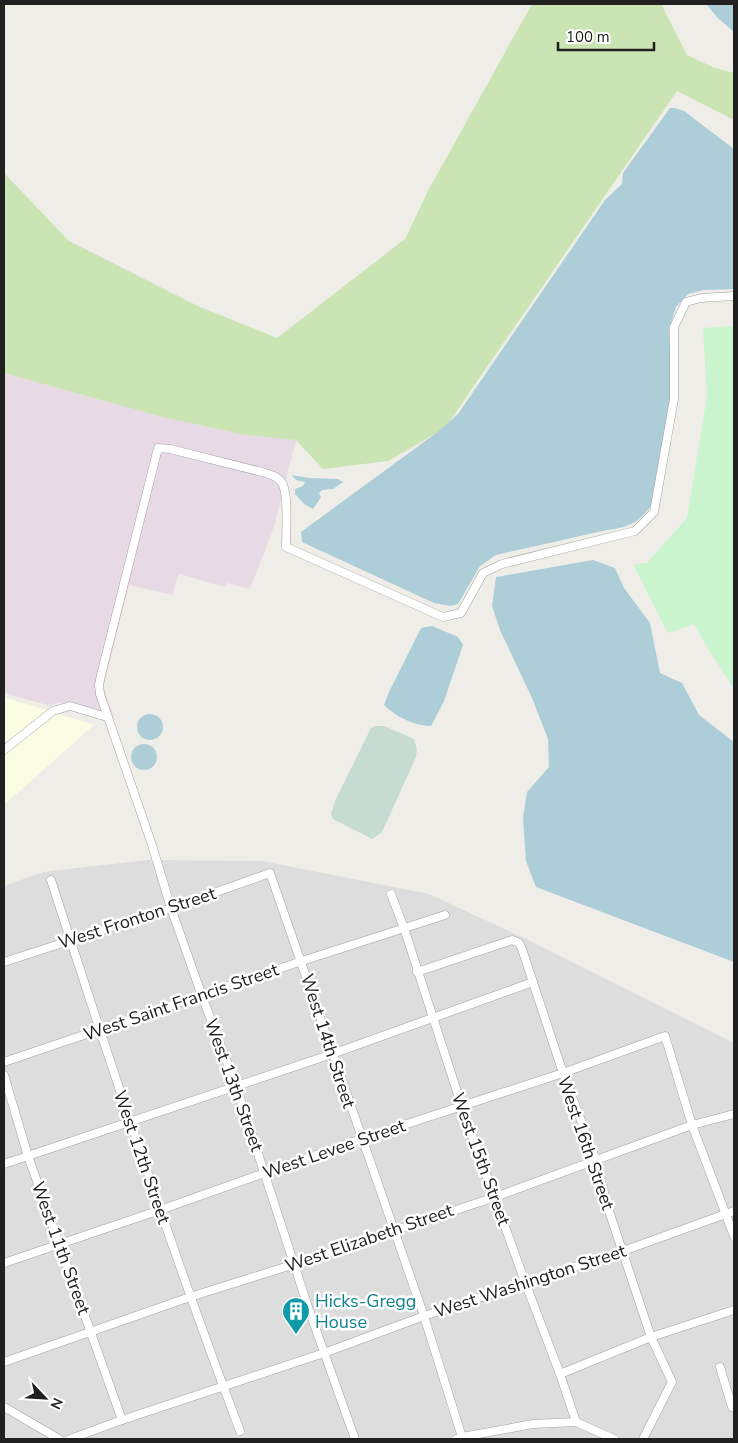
<svg xmlns="http://www.w3.org/2000/svg" width="738" height="1443" font-family="'Nunito Sans',sans-serif">
  <style>
    .residential { fill: #dedddd }
    .industrial { fill: #e8dae5 }
    .education { fill: #fbfce4 }
    .grass { fill: #cae4b3 }
    .wetland { fill: #c6dcd2 }
    .park { fill: #caf4ce }
    .water { fill: #adcdd8 }
    .lines { fill: none; stroke-linecap: round; stroke-linejoin: round }
    .minor-casing { stroke: #a1a1a1; stroke-width: 9 }
    .minor { stroke: #fff; stroke-width: 8 }
    .labels { text-anchor: middle; dominant-baseline: central; stroke-width: 5; stroke-linejoin: round; paint-order: stroke }
    .street-label { font-size: 18px; fill: #202020; stroke: #fff }
    .culture-label { font-size: 18px; fill: #0d838f; stroke: #fff; text-anchor: start }
  </style>
  <rect width="100%" height="100%" fill="#efede7"/>
  <polygon class="residential" points="148,860 262,861 429,894 526,939 734,1043 734,1439 4,1439 4,886 43,872"/>
  <polygon class="industrial" points="4,373 162,417 246,435 296,440 274,527 250,589 227,583 225,587 179,574 172,595 129,585 104,685 107,699 114,716 57,702 51,706 4,693"/>
  <polygon class="education" points="4,697 94,725 4,805"/>
  <polygon class="grass" points="532,4 661,4 687,55 715,68 734,73 734,120 677,91 445,428 388,461 323,469 296,440 246,435 162,417 4,373 4,173 69,241 200,307 277,338 405,239 429,189"/>
  <polygon class="wetland" points="375,726 384,726 414,739 417,749 416,757 382,832 372,839 333,819 331,814 335,801 371,728"/>
  <polygon class="park" points="734,326 734,689 710,652 694,624 668,633 635,568 635,564 647,563 687,518 707,396 703,328"/>
  <g class="water">
    <polygon points="706,4 734,4 734,32 718,18"/>
    <path d="M 670,108 L 675,108 L 684,111 L 734,149 L 734,289 L 704,290 L 688,294 L 676,307 L 669,329 L 672,397 L 652,505 C 638,523 630,527 607,530 L 496,555 L 480,566 L 458,604 L 450,606 L 434,603 L 302,542 L 301,532 L 439,431 L 458,414 L 605,200 L 622,184 L 623,173 Z"/>
    <polygon points="292,475 309,478 338,479 343,482 333,489 322,490 319,493 321,497 313,509 304,504 295,494 295,489 303,486 305,482 296,480"/>
    <polygon points="593,560 615,568 624,588 650,623 660,673 682,683 699,715 734,742 734,962 536,887 526,861 523,818 527,792 549,767 548,739 532,698 500,630 492,606 496,577"/>
    <path d="M 432,626 L 458,637 L 463,645 L 444,701 L 431,726 C 415,726 396,717 384,705 L 389,692 L 421,628 Z"/>
    <circle cx="150" cy="727" r="13"/>
    <circle cx="144" cy="757" r="13"/>
  </g>
  <g class="lines">
    <g class="minor-casing">
      <g id="minor">
        <polyline points="4,750 53,711 70,706 107,717"/>
        <path d="M 51,880 C 111,1065 171,1249 240,1431"/>
        <polyline points="391,894 404,928 462,1107 525,1282 560,1374 576,1422"/>
        <polyline points="4,962 171,908 270,873 424,1316 462,1437"/>
        <polyline points="417,972 512,940 519,943 522,949 563,1073 596,1160 607,1205 651,1337 672,1382 643,1439"/>
        <polyline points="4,1062 302,961 445,915"/>
        <polyline points="4,1075 28,1156 122,1420"/>
        <polyline points="4,1164 332,1054 533,982"/>
        <polyline points="4,1263 160,1210 361,1139 563,1073 665,1036 692,1125 734,1236"/>
        <polyline points="4,1362 190,1297 295,1264 495,1197 692,1125 734,1114"/>
        <polyline points="720,1367 732,1407 734,1408"/>
        <polyline points="560,1374 651,1337 734,1310"/>
        <polyline points="4,1407 59,1439"/>
        <polyline points="70,1439 122,1420 324,1353 424,1316 623,1251 734,1211"/>
        <path d="M 355,1439 L 309,1310 L 236,1086 L 202,996 L 171,908 L 152,845 L 100,694 L 99,685 L 101,675 L 158,448 L 170,449 L 262,472 C 269,474 278,476 282,483 C 289,494 286,533 286,547 L 443,617 L 461,613 L 483,573 L 502,564 L 635,531 L 654,512 L 674,399 L 674,327 L 686,302 L 701,298 L 734,296"/>
        <polyline points="456,1439 462,1437 533,1424 576,1422 614,1439"/>
      </g>
    </g>
    <use href="#minor" class="minor"/>
  </g>
  <defs>
    <g id="building-pin" transform="scale(1.4375)"><path d="M0 17L-7.5 6A9.5 9.5 0 1 1 7.5 6Z" fill="#0f9aa8" stroke="#fff"/><path d="M-4-6H4V6H1V3H-1V6H-4ZM-2.5-4.3h1.7v1.8h-1.7ZM.8-4.3h1.7v1.8H.8ZM-2.5-1h1.7V.8h-1.7ZM.8-1h1.7V.8H.8Z" fill="#fff"/></g>
  </defs>
  <g fill-rule="evenodd">
    <use href="#building-pin" x="296" y="1311"/>
  </g>
  <g class="labels">
    <g class="street-label">
      <text transform="translate(137 918) rotate(-18)">West Fronton Street</text>
      <text transform="translate(181 1002) rotate(-19)">West Saint Francis Street</text>
      <text transform="translate(328 1041) rotate(72)">West 14th Street</text>
      <text transform="translate(234 1085) rotate(70)">West 13th Street</text>
      <text transform="translate(586 1143) rotate(71)">West 16th Street</text>
      <text transform="translate(334 1149) rotate(-19)">West Levee Street</text>
      <text transform="translate(142 1157) rotate(71)">West 12th Street</text>
      <text transform="translate(481 1159) rotate(70)">West 15th Street</text>
      <text transform="translate(369 1238) rotate(-19)">West Elizabeth Street</text>
      <text transform="translate(61 1248) rotate(70)">West 11th Street</text>
      <text transform="translate(530 1281) rotate(-18)">West Washington Street</text>
    </g>
    <g class="culture-label">
      <text x="315" y="1301">Hicks-Gregg<tspan x="315" dy="21">House</tspan></text>
    </g>
  </g>
  <rect width="738" height="1443" fill="none" stroke="#202020" stroke-width="10"/>
  <g transform="translate(45 1398) rotate(115)" stroke="#ffffff" stroke-width="4" paint-order="stroke">
  <path d="M0-4L9 19L0 12L-9 19Z" fill="#202020"/>
  <text y="-8" font-size="14" font-weight="bold" text-anchor="middle" fill="#202020">N</text>
  </g>
  <path d="M558 42v8h96v-8" fill="none" stroke="#202020" stroke-width="2.5"/>
  <text x="566" y="42" font-size="15" fill="#202020" stroke="#ffffff" stroke-width="4" paint-order="stroke">100 m</text>
</svg>
